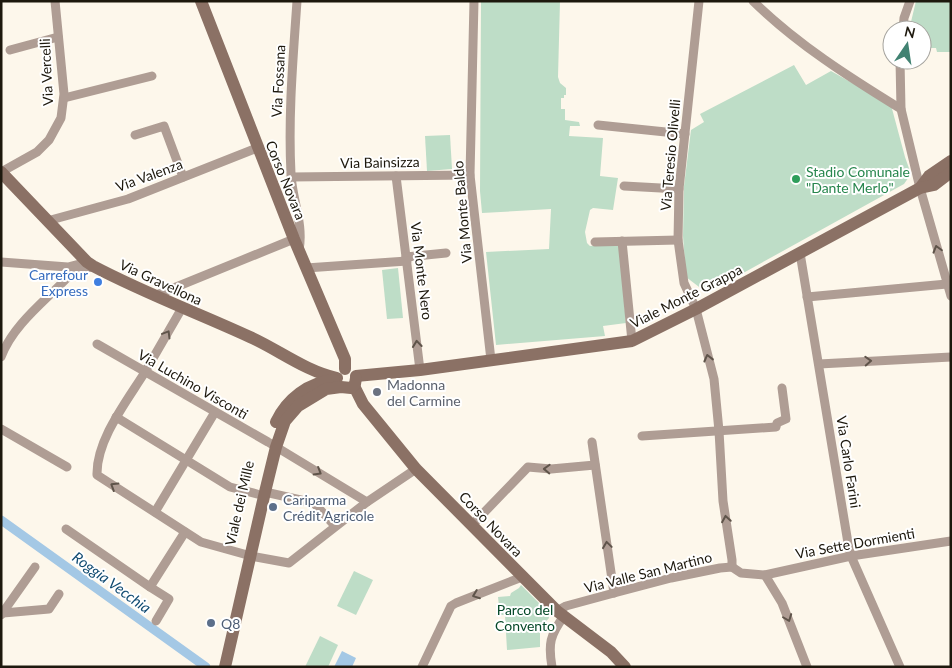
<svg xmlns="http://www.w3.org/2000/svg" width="952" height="668" font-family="Lato,sans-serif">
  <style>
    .green { fill: #beddc7 }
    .water { fill: #a4c8e5 }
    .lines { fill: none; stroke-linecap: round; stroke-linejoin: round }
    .canal { stroke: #a4c8e5; stroke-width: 9 }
    .street { stroke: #af9d94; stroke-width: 9 }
    .secondary { stroke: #8b7165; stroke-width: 12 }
    .oneway { stroke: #5f544a }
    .leisure-dot { fill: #2e9e5b; stroke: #fff; stroke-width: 2 }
    .shop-dot { fill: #3f7fe0; stroke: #fff; stroke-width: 2 }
    .worship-dot { fill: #6b7280; stroke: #fff; stroke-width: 2 }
    .service-dot { fill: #5c6f8a; stroke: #fff; stroke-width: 2 }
    .labels { text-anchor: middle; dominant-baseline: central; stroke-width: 4; stroke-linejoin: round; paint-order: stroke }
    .street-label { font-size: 14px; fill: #1d180d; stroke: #fff }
    .leisure-label { font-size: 14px; fill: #27864d; stroke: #fff; text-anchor: start }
    .shop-label { font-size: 14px; fill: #366cbe; stroke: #fff; text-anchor: end }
    .worship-label { font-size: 14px; fill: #5b616d; stroke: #fff; text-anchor: start }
    .service-label { font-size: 14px; fill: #4e5e75; stroke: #fff; text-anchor: start }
    .park-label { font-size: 14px; fill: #044827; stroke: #fff }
    .water-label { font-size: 15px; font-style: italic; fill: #124c72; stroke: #fff }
  </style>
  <rect width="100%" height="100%" fill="#fdf7eb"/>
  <g class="green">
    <polygon points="481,1 560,1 558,77 560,83 566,88 566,95 564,95 564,98 561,98 561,109 565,109 565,120 579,122 580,126 570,126 569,136 603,138 600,176 618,178 613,210 593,208 590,210 585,232 587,243 590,246 619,244 626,323 603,326 605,336 496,345 486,252 549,249 551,209 482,213 480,191"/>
    <polygon points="916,1 951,1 951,52 937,52 936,48 922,48 922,30 909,30"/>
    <polygon points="794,65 806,85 831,71 891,105 905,157 911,174 904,184 707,293 686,277 683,236 684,186 691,130 704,122 700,114"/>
    <polygon points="450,135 452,169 427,171 425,136"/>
    <polygon points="398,268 403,318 387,319 382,270"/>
    <polygon points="354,571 373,580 356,615 337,606"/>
    <polygon points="521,585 548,612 549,618 540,628 540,647 507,650 505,615 500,615 498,597 510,596 511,593 519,588"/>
    <polygon points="320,636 338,645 328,667 305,667"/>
  </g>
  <polygon class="water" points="342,651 356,658 352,667 334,667"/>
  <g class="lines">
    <polyline class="canal" points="1,520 206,667"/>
    <g class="street">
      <path d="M 297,1 C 293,59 288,116 291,174 C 292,199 304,224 299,250"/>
      <polyline points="474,1 470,175 491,360"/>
      <polyline points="699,1 679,189 678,240 684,283 696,309 714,379 719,431 723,501 732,560 732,567"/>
      <path d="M 753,1 C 797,44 849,77 901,109"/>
      <polyline points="903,30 904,18 910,1"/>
      <polyline points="10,50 58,37"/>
      <polyline points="900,60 901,109 920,188 951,296"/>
      <polyline points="64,98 152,76"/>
      <polyline points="598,125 685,134"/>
      <polyline points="135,135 164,126 183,177"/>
      <polyline points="1,172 37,152 49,140 61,118 64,94 55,1"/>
      <polyline points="396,176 420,370"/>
      <polyline points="291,177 470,175"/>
      <polyline points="624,186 679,189"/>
      <polyline points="47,221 128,199 257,148"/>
      <polyline points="622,241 632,341"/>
      <polyline points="595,242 678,240"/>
      <polyline points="800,253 848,543 851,556 900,667"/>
      <polyline points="406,257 446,253"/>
      <polyline points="1,262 68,267 87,262"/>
      <polyline points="306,268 407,261"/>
      <polyline points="154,296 294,239"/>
      <polyline points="807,297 947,284"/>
      <path d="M 182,308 C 170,329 157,351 145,372 C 127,401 96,440 97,475 L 201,542 L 251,556 L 289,563 L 367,502 L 416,469"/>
      <polyline points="97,344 268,442 367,502"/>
      <path d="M 1,357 C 13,325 44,302 67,278 L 74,273 L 93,266"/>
      <polyline points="819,364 951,357"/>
      <polyline points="116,417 186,460"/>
      <polyline points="1,429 67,467"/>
      <polyline points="642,436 776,427 777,423 786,419 782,388"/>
      <polyline points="592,442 614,593"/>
      <polyline points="191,463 230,487 257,494"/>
      <polyline points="265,492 314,503 335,526"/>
      <polyline points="155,512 215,412"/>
      <polyline points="472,525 528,467 551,469 595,465"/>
      <polyline points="66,529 150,587 185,532"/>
      <polyline points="765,575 782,603 807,667"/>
      <polyline points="150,587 169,599 156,621"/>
      <polyline points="557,611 566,606 614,593 671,578 720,568 732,567 741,573 765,575 851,556 951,541"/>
      <polyline points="3,613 49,609 59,594"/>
      <polyline points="1,615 35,567"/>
      <polyline points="422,667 451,606 456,603 522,577"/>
      <path d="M 552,667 C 548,644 550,635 564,616"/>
    </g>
    <g class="secondary">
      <polyline points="201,1 294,239 345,359 345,369"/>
      <path d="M 1,172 L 87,262 L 93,266 C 144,293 198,313 250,337 C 279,350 305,371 337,378"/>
      <polyline points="920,188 929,176 951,161"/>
      <polyline points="356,376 420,370 632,341 696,309 920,188 934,185 951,172"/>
      <polyline points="354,386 363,404 416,469 557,611 611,652 625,667"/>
      <path d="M 276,422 C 287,399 309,382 334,380"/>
      <polyline points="225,667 265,492 276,447 285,421 298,406 326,389 341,387 351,388 355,384 356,378"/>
    </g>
  </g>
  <defs><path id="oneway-chevron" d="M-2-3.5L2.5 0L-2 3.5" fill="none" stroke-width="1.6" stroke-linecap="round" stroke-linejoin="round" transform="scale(1.25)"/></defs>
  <g class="oneway">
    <use href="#oneway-chevron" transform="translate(937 249) rotate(-106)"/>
    <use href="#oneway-chevron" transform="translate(167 334) rotate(-59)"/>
    <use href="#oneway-chevron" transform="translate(417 344) rotate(-96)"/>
    <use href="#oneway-chevron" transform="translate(708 358) rotate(-104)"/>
    <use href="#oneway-chevron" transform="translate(868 361) rotate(-3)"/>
    <use href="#oneway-chevron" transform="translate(547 469) rotate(-178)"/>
    <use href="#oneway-chevron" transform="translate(318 472) rotate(31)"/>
    <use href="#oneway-chevron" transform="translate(114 486) rotate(-148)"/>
    <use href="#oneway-chevron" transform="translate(726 519) rotate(-99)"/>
    <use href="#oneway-chevron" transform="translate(607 545) rotate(-98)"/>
    <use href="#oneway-chevron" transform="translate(476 595) rotate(159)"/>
    <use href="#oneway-chevron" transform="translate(788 618) rotate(69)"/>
  </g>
  <circle class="leisure-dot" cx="796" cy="179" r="5"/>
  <circle class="shop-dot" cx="98" cy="282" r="5"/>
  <circle class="worship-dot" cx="377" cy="392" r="5"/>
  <g class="service-dot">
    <circle cx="273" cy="507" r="5"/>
    <circle cx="211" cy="623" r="5"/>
  </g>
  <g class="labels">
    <g class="street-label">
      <text transform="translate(46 72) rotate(-93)">Via Vercelli</text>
      <text transform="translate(278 81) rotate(-87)">Via Fossana</text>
      <text transform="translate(670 155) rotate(-85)">Via Teresio Olivelli</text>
      <text transform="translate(380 162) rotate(-1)">Via Bainsizza</text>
      <text transform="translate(149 175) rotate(-20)">Via Valenza</text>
      <text transform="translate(286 180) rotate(68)">Corso Novara</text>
      <text transform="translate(462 212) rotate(-95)">Via Monte Baldo</text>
      <text transform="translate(422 271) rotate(83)">Via Monte Nero</text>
      <text transform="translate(161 282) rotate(25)">Via Gravellona</text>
      <text transform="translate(686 296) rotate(-27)">Viale Monte Grappa</text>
      <text transform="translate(193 384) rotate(30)">Via Luchino Visconti</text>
      <text transform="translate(849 462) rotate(81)">Via Carlo Farini</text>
      <text transform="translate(239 503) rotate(-77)">Viale dei Mille</text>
      <text transform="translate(491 524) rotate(46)">Corso Novara</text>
      <text transform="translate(855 543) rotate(-10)">Via Sette Dormienti</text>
      <text transform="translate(648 572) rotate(-14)">Via Valle San Martino</text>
    </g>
    <g class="leisure-label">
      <text x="806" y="171">Stadio Comunale<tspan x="806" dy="16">"Dante Merlo"</tspan></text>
    </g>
    <g class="shop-label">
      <text x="88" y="274">Carrefour<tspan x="88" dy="16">Express</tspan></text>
    </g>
    <g class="worship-label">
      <text x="387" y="384">Madonna<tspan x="387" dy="16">del Carmine</tspan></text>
    </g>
    <g class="service-label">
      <text x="283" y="499">Cariparma<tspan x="283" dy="16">Crédit Agricole</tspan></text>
      <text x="221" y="623">Q8</text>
    </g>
    <g class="park-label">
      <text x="525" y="609">Parco del<tspan x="525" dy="16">Convento</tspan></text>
    </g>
    <g class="water-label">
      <text transform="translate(112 582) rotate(36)">Roggia Vecchia</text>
    </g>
  </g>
  <rect width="952" height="668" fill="none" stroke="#1d180d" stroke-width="5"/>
  <g transform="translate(907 45) rotate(13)"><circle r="24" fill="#ffffff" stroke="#a5a39e"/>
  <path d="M0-4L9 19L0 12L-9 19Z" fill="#418272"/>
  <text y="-8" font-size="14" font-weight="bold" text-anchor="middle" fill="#1d180d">N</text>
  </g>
</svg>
